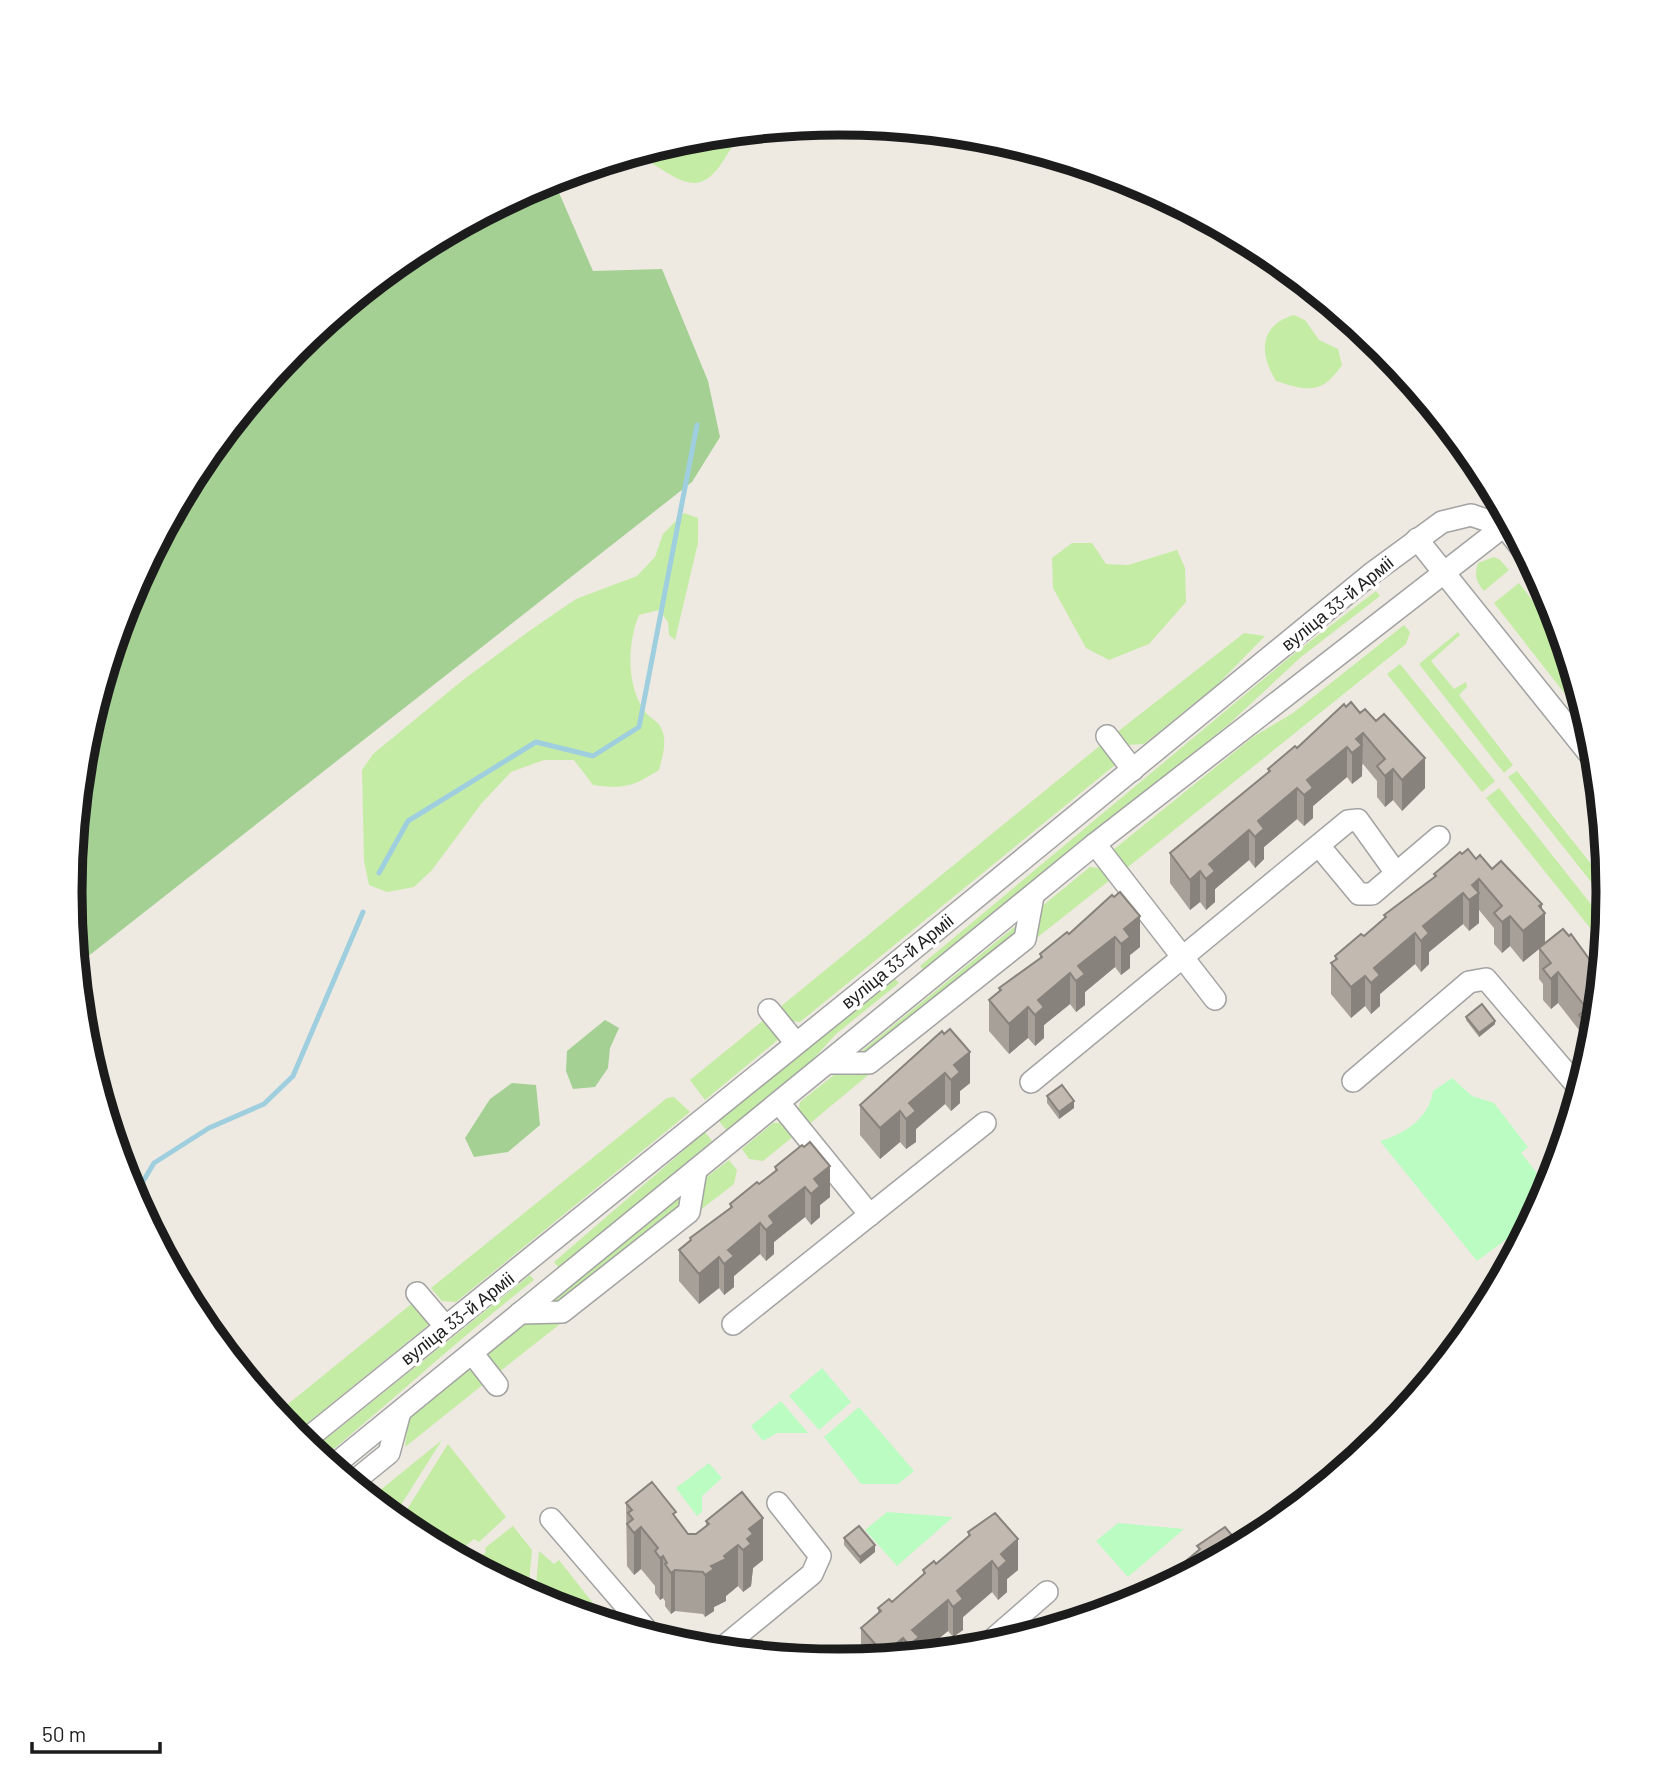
<svg xmlns="http://www.w3.org/2000/svg" width="1678" height="1784" font-family="Barlow,sans-serif">
  <style>
    .grass { fill: #c5eca4 }
    .forest { fill: #a4d094 }
    .park { fill: #bbfcc2 }
    .lines { fill: none; stroke-linecap: round; stroke-linejoin: round }
    .stream { stroke: #9fcfdf; stroke-width: 5 }
    .minor-casing { stroke: #a3a3a3; stroke-width: 24 }
    .minor { stroke: #fff; stroke-width: 21 }
    .wall { fill: #a7a098 }
    .shaded-wall { fill: #88827c }
    .building { fill: #c2bab1; stroke: #88827c; stroke-width: 2 }
    .labels { text-anchor: middle; dominant-baseline: central; stroke-width: 7; stroke-linejoin: round; paint-order: stroke }
    .street-label { font-size: 18px; fill: #1c1c1c; stroke: #fff }
    .rim { fill: none; stroke: #1c1c1c; stroke-width: 9 }
  </style>
  <rect width="100%" height="100%" fill="#eeeae1"/>
  <g class="grass">
    <path d="M 739,133 C 705,200 694,192 637,153 L 689,138 Z"/>
    <path d="M 1294,315 L 1305,320 L 1319,340 L 1338,349 L 1342,365 C 1322,395 1307,391 1276,381 C 1259,354 1259,325 1294,315 Z"/>
    <path d="M 684,513 L 698,518 L 698,543 L 675,640 L 669,635 L 668,622 L 659,610 L 639,615 C 627,644 626,687 646,713 C 650,718 659,722 661,728 C 668,741 662,758 659,770 C 632,787 624,789 593,785 L 574,760 L 544,760 L 511,772 L 481,804 L 432,870 L 414,887 L 387,892 L 369,885 L 364,861 L 362,770 L 373,754 L 463,680 L 532,629 L 576,599 L 637,576 L 655,557 L 663,534 Z"/>
    <polygon points="1072,543 1092,543 1106,564 1128,565 1177,550 1185,568 1186,602 1149,644 1109,660 1086,648 1053,588 1052,558"/>
    <path d="M 1494,557 L 1500,560 L 1509,570 L 1484,591 C 1476,582 1474,575 1478,563 Z"/>
    <polygon points="1519,583 1562,639 1587,722 1494,603"/>
    <polygon points="1376,591 1380,596 1301,657 1229,724 924,971 920,966 1296,652"/>
    <polygon points="1404,625 1410,632 1406,644 1123,871 1113,850 1253,737 1293,713"/>
    <polygon points="1458,632 1460,635 1431,661 1454,689 1466,682 1467,687 1459,695 1513,765 1504,773 1419,664"/>
    <polygon points="1244,633 1265,636 1217,685 1144,744 1127,745 1116,733"/>
    <polygon points="1400,664 1495,781 1482,792 1387,674"/>
    <polygon points="1102,744 1114,756 1115,765 800,1022 792,1021 780,1007"/>
    <polygon points="1517,771 1607,884 1607,902 1508,777"/>
    <polygon points="1499,788 1605,922 1603,944 1486,798"/>
    <polygon points="1090,867 1099,868 1110,880 1029,944 1035,912"/>
    <polygon points="1023,920 1021,932 864,1058 853,1058"/>
    <polygon points="895,979 899,983 836,1034 806,1067 727,1131 719,1121"/>
    <polygon points="765,1019 780,1038 705,1100 690,1080"/>
    <polygon points="844,1067 873,1071 808,1125 798,1113 800,1102"/>
    <polygon points="674,1097 690,1112 456,1302 442,1301 431,1288 667,1098"/>
    <polygon points="773,1123 785,1123 795,1135 763,1161 749,1159 742,1149"/>
    <polygon points="705,1132 712,1141 559,1268 554,1262"/>
    <polygon points="729,1160 737,1170 734,1184 694,1215 699,1183"/>
    <polygon points="686,1192 684,1204 553,1309 543,1309"/>
    <path d="M 530,1275 L 534,1280 C 461,1337 394,1399 323,1458 L 312,1450 Z"/>
    <polygon points="415,1301 432,1322 294,1434 277,1413"/>
    <polygon points="529,1319 565,1320 498,1373 489,1362 489,1352"/>
    <polygon points="474,1370 485,1383 405,1447 408,1417 464,1371"/>
    <polygon points="442,1440 397,1511 391,1508 387,1511 373,1496"/>
    <polygon points="448,1444 506,1517 479,1542 474,1539 463,1548 465,1553 459,1557 411,1531 401,1519"/>
    <polygon points="513,1526 532,1550 528,1593 467,1561 471,1558 476,1560 486,1552 485,1548"/>
    <polygon points="539,1551 554,1564 559,1560 596,1607 592,1613 598,1618 535,1598"/>
  </g>
  <g class="forest">
    <polygon points="553,179 593,271 662,269 708,381 720,437 692,482 77,965 70,892 85,742 129,597 200,464 296,348 412,252"/>
    <polygon points="605,1020 619,1028 610,1048 608,1068 595,1087 573,1089 566,1071 567,1051"/>
    <polygon points="512,1083 536,1085 540,1125 508,1152 474,1157 465,1138 490,1099"/>
  </g>
  <g class="park">
    <path d="M 1452,1078 L 1472,1096 L 1494,1103 L 1528,1147 L 1521,1153 L 1549,1188 L 1531,1221 L 1477,1261 L 1380,1141 C 1405,1134 1429,1118 1433,1091 Z"/>
    <polygon points="822,1368 851,1402 819,1430 789,1396"/>
    <polygon points="781,1401 808,1433 777,1433 763,1441 751,1426"/>
    <polygon points="859,1407 914,1471 898,1484 861,1484 824,1437"/>
    <polygon points="709,1463 722,1478 702,1496 702,1512 697,1516 676,1488"/>
    <polygon points="887,1512 953,1517 897,1566 865,1530"/>
    <polygon points="1118,1523 1184,1529 1128,1577 1096,1541"/>
  </g>
  <g class="lines">
    <g class="stream">
      <polyline points="379,873 408,821 536,742 593,756 639,727 697,425"/>
      <polyline points="144,1215 142,1183 154,1163 209,1128 264,1104 293,1076 363,912"/>
    </g>
    <g class="minor-casing">
      <g id="minor">
        <polyline points="1504,526 1527,555"/>
        <polyline points="1417,539 1595,761"/>
        <polyline points="1107,736 1133,770"/>
        <polyline points="1095,844 1215,999"/>
        <polyline points="1320,847 1359,894 1372,894 1439,837"/>
        <polyline points="769,1010 795,1042"/>
        <polyline points="828,1063 869,1063 1025,939 1033,896"/>
        <polyline points="1353,1081 1469,982 1486,979 1579,1088"/>
        <polyline points="1031,1082 1348,821 1358,820 1396,873"/>
        <polyline points="779,1103 870,1215"/>
        <polyline points="417,1293 445,1326"/>
        <polyline points="520,1313 562,1312 689,1212 696,1170"/>
        <polyline points="733,1324 985,1123"/>
        <polyline points="472,1353 497,1385"/>
        <polyline points="303,1442 884,973 1371,574 1442,522 1471,515 1504,526"/>
        <polyline points="333,1466 1095,844 1504,526"/>
        <polyline points="352,1483 389,1453 400,1412"/>
        <polyline points="551,1519 650,1634"/>
        <polyline points="683,1644 722,1648 812,1574 820,1556 778,1503"/>
        <polyline points="984,1647 1047,1592"/>
      </g>
    </g>
    <use href="#minor" class="minor"/>
  </g>
  <g class="wall">
    <polygon points="1344,704 1425,788 1402,811 1393,800 1385,807 1377,797 1377,781 1363,764 1362,765 1362,776 1352,784 1347,777 1313,806 1313,818 1304,826 1297,819 1264,847 1264,859 1255,868 1249,860 1215,889 1215,902 1206,910 1200,902 1190,910 1170,883 1170,853 1268,772 1268,769 1297,748"/>
    <polygon points="1462,854 1476,859 1492,869 1542,909 1545,943 1600,974 1593,1042 1587,1056 1579,1046 1579,1030 1558,1003 1551,1009 1543,1000 1543,984 1539,979 1539,949 1523,962 1510,946 1502,953 1494,944 1494,928 1479,910 1479,923 1469,931 1463,924 1429,952 1429,964 1421,972 1415,964 1380,994 1380,1006 1371,1014 1365,1006 1351,1018 1331,994 1331,963 1335,960 1335,956 1364,936 1384,919 1384,915 1434,877 1434,874"/>
    <polygon points="1112,895 1140,947 1130,955 1130,968 1121,975 1115,967 1085,992 1085,1005 1076,1012 1070,1004 1044,1025 1044,1038 1035,1046 1028,1038 1009,1054 989,1031 989,1000 999,992 999,988 1040,958 1040,954 1069,934"/>
    <polygon points="1466,1017 1495,1024 1479,1037 1466,1020"/>
    <polygon points="942,1031 970,1083 960,1091 960,1103 951,1111 945,1104 916,1129 916,1142 906,1149 900,1142 880,1159 860,1135 860,1105"/>
    <polygon points="1047,1096 1074,1108 1059,1119 1047,1103"/>
    <polygon points="775,1167 830,1197 820,1205 820,1217 811,1225 805,1217 774,1242 774,1254 766,1261 760,1254 734,1276 734,1287 724,1295 719,1288 699,1304 679,1281 679,1250 690,1242 690,1238 730,1208 730,1204 759,1184 775,1172"/>
    <polygon points="626,1503 676,1518 688,1534 696,1534 706,1526 706,1521 763,1560 753,1568 751,1586 743,1592 738,1586 726,1596 726,1601 714,1607 714,1611 705,1617 703,1614 675,1611 671,1614 665,1606 665,1601 663,1598 660,1600 655,1593 655,1586 641,1569 634,1575 627,1566"/>
    <polygon points="968,1532 1018,1570 1007,1579 1007,1592 998,1600 992,1592 963,1617 963,1630 953,1637 948,1631 921,1653 861,1659 861,1628 878,1613 878,1608 892,1602 923,1576 923,1570 936,1564 968,1538"/>
    <polygon points="844,1538 875,1552 860,1564 844,1545"/>
  </g>
  <g class="shaded-wall">
    <polygon points="1363,733 1362,776 1352,784 1352,753 1356,739"/>
    <polygon points="1347,747 1347,777 1313,806 1313,818 1304,826 1304,795 1307,780"/>
    <polygon points="1425,758 1425,788 1402,811 1402,780"/>
    <polygon points="1393,769 1393,800 1385,807 1385,776"/>
    <polygon points="1297,788 1297,819 1264,847 1264,859 1255,868 1255,837 1258,821"/>
    <polygon points="1249,830 1249,860 1215,889 1215,902 1206,910 1206,879 1209,864"/>
    <polygon points="1200,871 1200,902 1190,910 1190,880"/>
    <polygon points="1479,879 1479,923 1469,931 1469,900 1472,885"/>
    <polygon points="1463,893 1463,924 1429,952 1429,964 1421,972 1421,941 1423,926"/>
    <polygon points="1542,904 1542,915 1545,913 1545,944 1523,962 1523,931 1539,906"/>
    <polygon points="1140,916 1140,947 1130,955 1130,968 1121,975 1121,944 1124,929"/>
    <polygon points="1510,916 1510,946 1502,953 1502,922"/>
    <polygon points="1415,933 1415,964 1380,994 1380,1006 1371,1014 1371,983 1374,968"/>
    <polygon points="1115,937 1115,967 1085,992 1085,1005 1076,1012 1076,981 1078,966"/>
    <polygon points="1558,972 1558,1003 1551,1009 1551,979"/>
    <polygon points="1070,973 1070,1004 1044,1025 1044,1038 1035,1046 1035,1015 1038,1000"/>
    <polygon points="1365,976 1365,1006 1351,1018 1351,987"/>
    <polygon points="1028,1007 1028,1038 1009,1054 1009,1024"/>
    <polygon points="1595,1019 1593,1042 1590,1054 1587,1056 1587,1025"/>
    <polygon points="1495,1021 1495,1024 1479,1037 1479,1033"/>
    <polygon points="970,1052 970,1083 960,1091 960,1103 951,1111 951,1080 954,1065"/>
    <polygon points="945,1073 945,1104 916,1129 916,1142 906,1149 906,1119 909,1103"/>
    <polygon points="1074,1101 1074,1108 1059,1119 1059,1112"/>
    <polygon points="900,1111 900,1142 880,1159 880,1128"/>
    <polygon points="830,1166 830,1197 820,1205 820,1217 811,1225 811,1194 814,1179"/>
    <polygon points="805,1187 805,1217 774,1242 774,1254 766,1261 766,1230 769,1216"/>
    <polygon points="760,1223 760,1254 734,1276 734,1287 724,1295 724,1264 728,1250"/>
    <polygon points="719,1257 719,1288 699,1304 699,1274"/>
    <polygon points="763,1518 763,1560 753,1568 751,1586 743,1592 743,1550 747,1539 749,1529"/>
    <polygon points="641,1527 641,1569 634,1575 634,1533"/>
    <polygon points="1018,1539 1018,1570 1007,1579 1007,1592 998,1600 998,1569 1001,1554"/>
    <polygon points="738,1545 738,1586 726,1596 726,1601 714,1607 714,1611 705,1617 705,1575 711,1566"/>
    <polygon points="875,1545 875,1552 860,1564 860,1557"/>
    <polygon points="663,1556 663,1598 660,1600 660,1558"/>
    <polygon points="992,1561 992,1592 963,1617 963,1630 953,1637 953,1607 957,1591"/>
    <polygon points="675,1570 675,1611 671,1614 671,1573"/>
    <polygon points="948,1600 948,1631 921,1653 909,1654 909,1645 912,1630"/>
    <polygon points="903,1638 903,1655 884,1657 884,1654"/>
  </g>
  <g class="building">
    <polygon points="1351,702 1360,713 1365,709 1376,721 1384,714 1425,758 1402,780 1393,769 1385,776 1377,766 1385,759 1363,733 1356,739 1362,745 1352,753 1347,747 1307,780 1313,788 1304,795 1297,788 1258,821 1264,829 1259,833 1255,837 1249,830 1209,864 1215,871 1206,879 1200,871 1190,880 1170,853 1270,771 1268,769 1295,746 1297,748 1344,704 1346,707"/>
    <polygon points="1468,849 1476,859 1480,855 1492,869 1501,861 1542,904 1539,906 1545,913 1523,931 1510,916 1502,922 1494,913 1502,906 1479,879 1472,885 1479,893 1469,900 1463,893 1423,926 1429,933 1421,941 1415,933 1374,968 1380,975 1371,983 1365,976 1351,987 1331,963 1337,959 1335,956 1361,934 1364,936 1386,917 1384,915 1436,876 1434,874 1460,852 1462,854"/>
    <polygon points="1120,892 1140,916 1124,929 1130,937 1121,944 1115,937 1078,966 1085,974 1076,981 1070,973 1038,1000 1044,1007 1035,1015 1028,1007 1009,1024 989,1000 1001,990 999,988 1042,957 1040,954 1067,932 1069,934 1112,895 1114,897"/>
    <polygon points="1563,929 1569,936 1571,934 1600,974 1595,1019 1587,1025 1579,1015 1587,1009 1558,972 1551,979 1543,969 1551,963 1539,948"/>
    <polygon points="1482,1004 1495,1021 1479,1033 1466,1017"/>
    <polygon points="950,1029 970,1052 954,1065 960,1072 951,1080 945,1073 909,1103 916,1111 906,1119 900,1111 880,1128 860,1105 942,1031 944,1034"/>
    <polygon points="1062,1085 1074,1101 1059,1112 1047,1096"/>
    <polygon points="810,1142 830,1166 814,1179 820,1186 811,1194 805,1187 769,1216 774,1223 766,1230 760,1223 728,1250 734,1256 724,1264 719,1257 699,1274 679,1250 691,1240 690,1238 732,1207 730,1204 757,1182 759,1184 777,1170 775,1167 802,1145 804,1147"/>
    <polygon points="652,1482 676,1512 673,1514 688,1534 696,1534 709,1524 706,1521 742,1492 763,1518 749,1529 753,1534 747,1539 751,1544 743,1550 738,1545 724,1556 726,1559 711,1566 714,1569 705,1575 703,1572 675,1570 671,1573 665,1564 667,1563 663,1556 660,1558 655,1551 658,1548 641,1527 634,1533 627,1524 633,1519 628,1513 632,1510 626,1503"/>
    <polygon points="995,1513 1018,1539 1001,1554 1007,1561 998,1569 992,1561 957,1591 963,1599 953,1607 948,1600 912,1630 919,1637 909,1645 903,1638 884,1654 861,1628 881,1611 878,1608 889,1599 892,1602 925,1573 923,1570 934,1561 936,1564 970,1535 968,1532"/>
    <polygon points="859,1526 875,1545 860,1557 844,1538"/>
    <polygon points="1225,1527 1240,1545 1146,1596 1155,1588 1152,1585 1164,1575 1166,1578 1200,1549 1197,1546"/>
  </g>
  <g class="labels">
    <g class="street-label">
      <text transform="translate(1337 603) rotate(-39)">вуліца 33-й Арміі</text>
      <text transform="translate(897 961) rotate(-39)">вуліца 33-й Арміі</text>
      <text transform="translate(457 1318) rotate(-38)">вуліца 33-й Арміі</text>
    </g>
  </g>
  <path d="M0 0H1678V1784H0ZM82 892a757 757 0 1 1 1514 0a757 757 0 1 1-1514 0Z" fill="#fff" fill-rule="evenodd"/>
  <path class="rim" d="M82 892a757 757 0 1 1 1514 0a757 757 0 1 1-1514 0Z"/>
  <path d="M32 1742v10h128v-10" fill="none" stroke="#1c1c1c" stroke-width="3.5"/>
  <text x="42" y="1742" font-size="21" fill="#1c1c1c" stroke="#ffffff" stroke-width="5" paint-order="stroke">50 m</text>
</svg>
